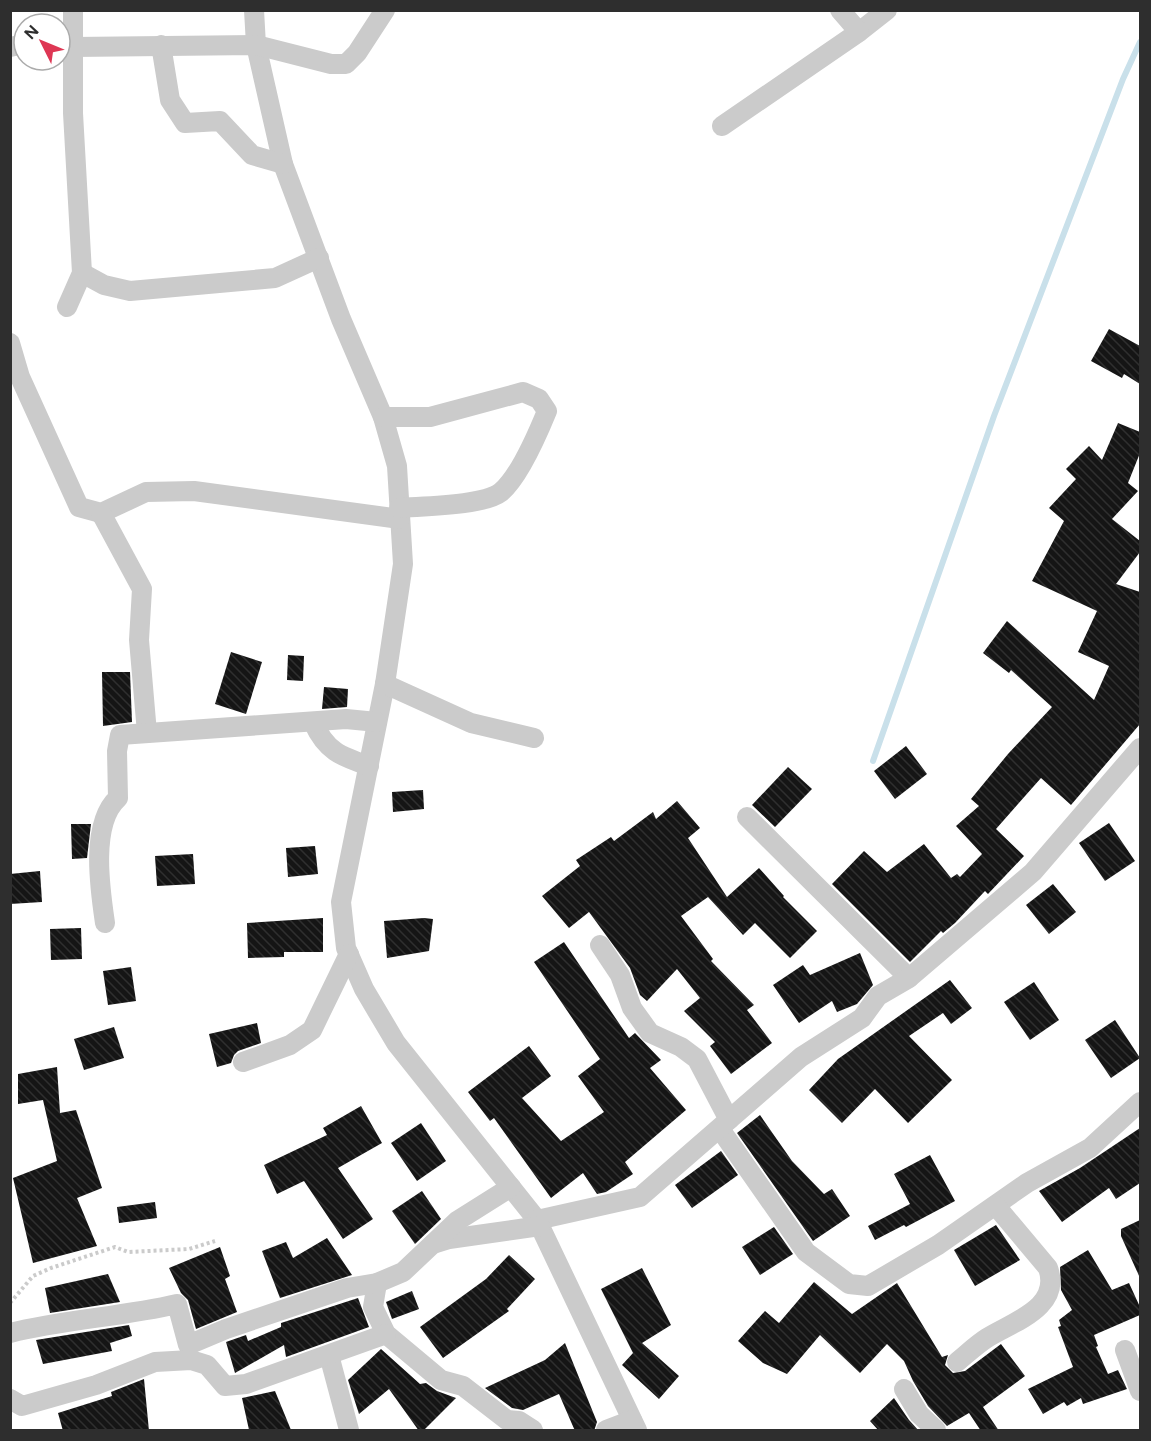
<svg xmlns="http://www.w3.org/2000/svg" width="1151" height="1441" font-family="Figtree,sans-serif">
  <style>
    .lines { fill: none; stroke-linecap: round; stroke-linejoin: round }
    .stream { stroke: #c9e0ea; stroke-width: 6 }
    .building { fill: url(#building-back-hatch) }
    .path { stroke: #cbcbcb; stroke-width: 4; stroke-dasharray: 3 3; stroke-linecap: butt }
    .street { stroke: #cbcbcb; stroke-width: 20 }
  </style>
  <defs>
    <pattern id="building-back-hatch" width="6" height="6" patternUnits="userSpaceOnUse" patternTransform="scale(1.5)"><rect width="6" height="6" fill="#151515"/><path d="M-1 5l2 2M0 0l6 6M5-1l2 2" fill="none" stroke="#2f2f2f"/></pattern>
  </defs>
  <rect width="100%" height="100%" fill="#fff"/>
  <g class="lines">
    <polyline class="stream" points="873,761 994,416 1123,79 1140,42"/>
  </g>
  <g class="building">
    <polygon points="1109,329 1140,346 1140,384 1124,374 1122,378 1091,361"/>
    <polygon points="1118,423 1140,432 1140,453 1128,483 1138,491 1112,519 1140,541 1140,552 1116,584 1140,592 1140,724 1071,805 1041,778 996,829 1024,856 988,894 985,891 955,923 943,933 941,931 910,962 832,884 864,851 887,872 924,844 951,878 957,874 960,877 982,854 956,826 979,806 971,799 1008,754 1052,707 1011,670 1009,673 983,653 1007,621 1094,700 1109,666 1078,652 1097,611 1032,581 1064,521 1049,508 1076,479 1066,469 1089,446 1102,460"/>
    <polygon points="231,652 262,662 246,714 215,704"/>
    <polygon points="288,655 304,656 303,681 287,680"/>
    <polygon points="102,672 130,672 132,722 103,726"/>
    <polygon points="324,687 348,689 347,707 322,709"/>
    <polygon points="906,746 927,774 895,799 874,771"/>
    <polygon points="788,767 812,789 775,827 752,805"/>
    <polygon points="423,790 424,809 393,812 392,792"/>
    <polygon points="677,801 700,828 688,838 727,897 759,868 784,896 783,897 817,931 790,958 755,923 743,935 708,897 681,916 713,959 711,961 754,1005 747,1010 772,1043 731,1074 710,1046 715,1042 684,1011 700,998 677,969 647,1001 640,995 630,968 589,912 569,928 542,896 580,866 576,860 611,837 614,841 653,812 656,819"/>
    <polygon points="1109,823 1135,861 1105,881 1079,843"/>
    <polygon points="71,824 91,824 87,858 72,859"/>
    <polygon points="315,846 318,874 288,877 286,848"/>
    <polygon points="193,854 195,884 157,886 155,856"/>
    <polygon points="40,871 42,902 10,904 10,874"/>
    <polygon points="1053,884 1076,912 1049,934 1026,905"/>
    <polygon points="323,918 323,952 284,952 284,957 248,958 247,923"/>
    <polygon points="424,918 433,919 429,951 387,958 384,921"/>
    <polygon points="81,928 82,959 51,960 50,929"/>
    <polygon points="564,942 629,1038 635,1033 661,1060 650,1068 686,1110 625,1162 633,1174 606,1192 597,1194 583,1173 551,1198 494,1118 490,1121 468,1092 529,1046 551,1076 522,1098 561,1141 604,1112 578,1076 600,1059 534,962"/>
    <polygon points="860,953 873,985 857,1004 837,1012 832,1001 799,1023 773,985 803,965 810,975"/>
    <polygon points="131,967 136,1001 108,1005 103,971"/>
    <polygon points="950,980 972,1008 951,1024 943,1013 909,1036 952,1080 908,1123 875,1089 842,1123 809,1090 838,1059"/>
    <polygon points="1034,982 1059,1020 1030,1040 1004,1002"/>
    <polygon points="1115,1020 1140,1058 1111,1078 1085,1040"/>
    <polygon points="257,1023 261,1043 238,1051 234,1055 231,1063 217,1067 209,1034"/>
    <polygon points="114,1027 124,1058 84,1070 74,1039"/>
    <polygon points="57,1067 60,1113 76,1110 102,1188 77,1198 97,1246 33,1263 13,1178 57,1161 43,1100 18,1104 18,1074"/>
    <polygon points="361,1106 382,1143 338,1168 373,1219 343,1239 304,1181 277,1194 264,1165 327,1135 323,1128"/>
    <polygon points="760,1115 792,1161 824,1194 832,1189 850,1216 813,1241 737,1133"/>
    <polygon points="421,1123 446,1161 417,1181 391,1143"/>
    <polygon points="1140,1128 1140,1183 1116,1199 1109,1188 1062,1222 1039,1191 1080,1168"/>
    <polygon points="721,1151 738,1175 692,1208 675,1185"/>
    <polygon points="930,1155 955,1201 906,1227 904,1225 875,1240 868,1226 910,1204 894,1174"/>
    <polygon points="422,1191 441,1219 415,1244 392,1211"/>
    <polygon points="155,1202 157,1218 119,1223 117,1207"/>
    <polygon points="1140,1220 1140,1278 1121,1236 1121,1229"/>
    <polygon points="996,1225 1020,1260 975,1286 954,1250"/>
    <polygon points="774,1227 793,1254 760,1275 742,1247"/>
    <polygon points="327,1238 352,1275 280,1298 262,1251 286,1242 293,1258"/>
    <polygon points="220,1247 230,1276 225,1279 237,1312 196,1329 188,1300 181,1293 169,1268"/>
    <polygon points="1088,1250 1112,1290 1129,1283 1140,1307 1140,1315 1094,1335 1098,1346 1096,1347 1108,1374 1118,1370 1127,1389 1083,1404 1081,1398 1067,1406 1064,1402 1043,1414 1028,1389 1073,1367 1058,1327 1061,1326 1059,1320 1072,1310 1061,1290 1060,1267"/>
    <polygon points="509,1255 535,1279 507,1309 509,1311 443,1358 420,1327 486,1279"/>
    <polygon points="642,1268 671,1325 642,1343 679,1376 659,1399 622,1365 633,1353 601,1289"/>
    <polygon points="108,1274 120,1302 50,1313 45,1288"/>
    <polygon points="814,1282 852,1314 897,1283 942,1357 948,1355 945,1365 953,1373 965,1371 1001,1344 1025,1376 983,1407 999,1431 981,1431 969,1413 947,1426 928,1406 913,1381 904,1361 887,1344 860,1373 820,1335 787,1374 763,1363 738,1341 765,1311 779,1323"/>
    <polygon points="412,1291 419,1309 392,1319 386,1302"/>
    <polygon points="358,1298 369,1327 286,1357 284,1345 235,1373 226,1342 246,1335 248,1341 281,1327 281,1323"/>
    <polygon points="129,1325 132,1336 110,1343 112,1351 43,1364 36,1340"/>
    <polygon points="565,1343 597,1422 594,1431 575,1431 559,1394 523,1410 512,1408 485,1388 545,1360"/>
    <polygon points="381,1349 420,1384 426,1383 437,1391 456,1398 423,1431 419,1431 389,1389 359,1414 348,1380"/>
    <polygon points="144,1379 149,1431 63,1431 58,1413 112,1396 111,1392"/>
    <polygon points="275,1391 291,1430 249,1430 242,1398"/>
    <polygon points="894,1398 909,1420 919,1431 879,1431 870,1421"/>
  </g>
  <g class="lines">
    <polyline class="path" points="10,1303 33,1276 51,1268 115,1247 128,1252 189,1249 215,1241"/>
    <g class="street">
      <polyline points="254,10 256,45 283,164 341,319 383,417 397,466 403,564 385,684 341,902 346,948 364,989 396,1043 537,1220 637,1430"/>
      <polyline points="859,32 887,10"/>
      <polyline points="161,45 170,100 185,123 220,121 252,155 283,164"/>
      <polyline points="10,47 24,44"/>
      <polyline points="73,47 256,45 331,64 346,64 357,53 385,10"/>
      <polyline points="722,126 859,32 840,10"/>
      <polyline points="82,273 104,285 130,291 275,278 319,258"/>
      <polyline points="67,307 82,273 73,113 73,10"/>
      <polyline points="10,343 20,377 79,507 101,513 146,492 194,491 400,519"/>
      <path d="M 383,417 L 430,417 L 523,392 L 539,399 L 547,411 C 538,433 519,477 501,492 C 483,506 422,506 399,508"/>
      <polyline points="101,513 142,589 139,640 147,733"/>
      <polyline points="385,684 471,723 534,738"/>
      <path d="M 313,722 C 326,751 340,756 369,766"/>
      <polyline points="747,817 909,978"/>
      <path d="M 105,923 C 100,889 90,823 118,798 L 117,751 L 120,735 L 346,719 L 377,722"/>
      <polyline points="600,945 620,975 632,1008 650,1033 681,1047 697,1059 729,1120"/>
      <polyline points="243,1062 290,1045 312,1030 349,954"/>
      <polyline points="720,1129 806,1252 849,1284 868,1286 938,1245 1027,1183 1090,1148 1140,1102"/>
      <polyline points="537,1220 640,1197 801,1057 862,1018 878,996 909,978 1033,872 1140,748"/>
      <polyline points="433,1244 449,1239 540,1226"/>
      <polyline points="377,1283 373,1307 386,1334 441,1380 463,1386 507,1420 519,1421 533,1430"/>
      <path d="M 10,1333 C 65,1319 122,1317 177,1304 L 188,1345 L 226,1329 L 347,1288 L 377,1283 L 403,1272 L 457,1221 L 511,1187"/>
      <polyline points="1125,1350 1140,1391"/>
      <polyline points="329,1355 349,1430"/>
      <path d="M 957,1362 C 967,1354 976,1345 987,1338 C 1012,1322 1062,1308 1048,1268 L 996,1206"/>
      <polyline points="904,1389 919,1414 936,1430"/>
      <polyline points="10,1399 22,1406 96,1385 155,1362 191,1360 207,1365 225,1386 246,1384 386,1334"/>
      <polyline points="606,1430 632,1420"/>
    </g>
  </g>
  <rect width="1151" height="1441" fill="none" stroke="#2e2e2e" stroke-width="24"/>
  <g transform="translate(42 42) rotate(313)"><circle r="28" fill="#ffffff" stroke="#ababab" stroke-width="1.5"/>
  <path d="M0-4.5L10 22L0 15L-10 22Z" fill="#de3754"/>
  <text y="-9" font-size="16" font-weight="bold" text-anchor="middle" fill="#2e2e2e">N</text>
  </g>
</svg>
